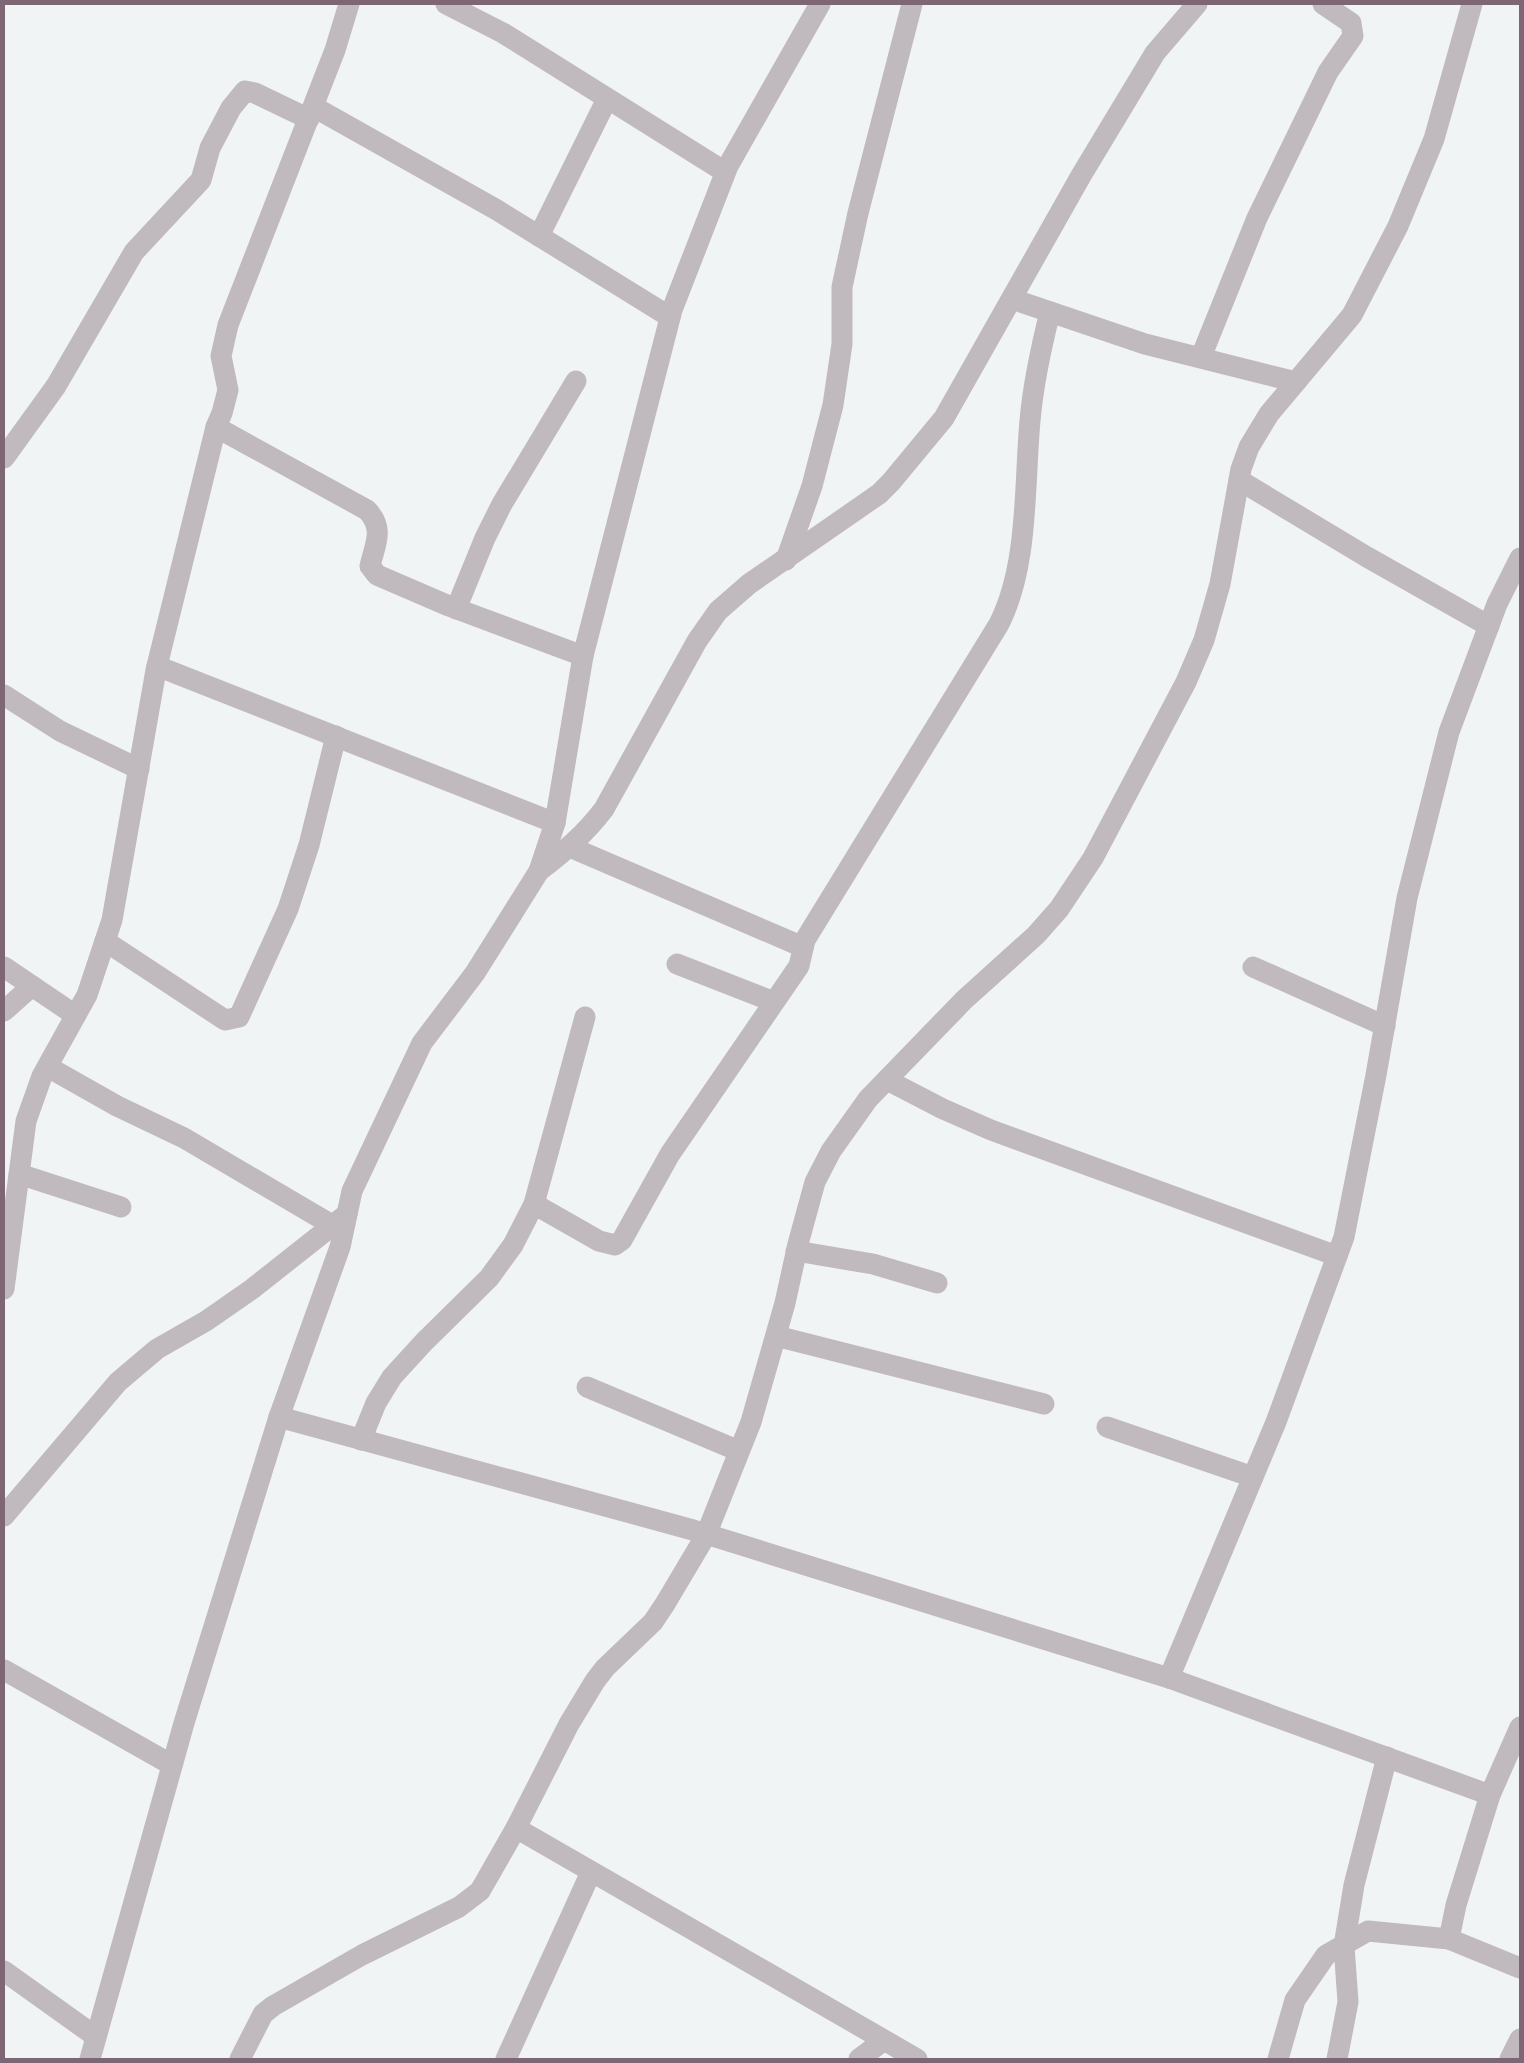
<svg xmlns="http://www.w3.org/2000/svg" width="1524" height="2063" font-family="Helvetica,sans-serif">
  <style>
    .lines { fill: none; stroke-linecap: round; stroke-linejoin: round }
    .minor { stroke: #c0b9bd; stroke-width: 21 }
  </style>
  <rect width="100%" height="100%" fill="#f1f4f4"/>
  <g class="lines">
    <g class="minor">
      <polyline points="446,4 503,33 725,172"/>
      <polyline points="314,107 497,210 670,317"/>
      <polyline points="539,236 607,99"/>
      <polyline points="1012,299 1145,344 1296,382"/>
      <polyline points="1201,357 1257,218 1328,72 1353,36 1351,23 1323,4"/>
      <path d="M 216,427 L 367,510 C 385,529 375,544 370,566 L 377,575 L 449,606 L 583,656"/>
      <polyline points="4,458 56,386 134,252 201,180 210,148 231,108 245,91 255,93 309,119"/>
      <polyline points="1239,480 1367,557 1489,626"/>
      <polyline points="786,560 812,486 833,405 842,344 842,287 858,213 912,4"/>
      <polyline points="456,609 485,538 502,504 576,381"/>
      <polyline points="157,666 555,823"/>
      <polyline points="4,695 60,731 139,769"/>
      <polyline points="570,847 803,947"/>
      <path d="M 539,871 C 564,852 585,834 604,809 L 697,641 L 718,611 L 749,584 L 879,494 L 891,482 L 944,418 L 1082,174 L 1155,53 L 1197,4"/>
      <polyline points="105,941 225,1020 239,1017 288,909 309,845 336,736"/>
      <polyline points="677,964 774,1002"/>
      <polyline points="4,967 75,1015"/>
      <polyline points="1253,967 1385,1026"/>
      <polyline points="4,1011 32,986"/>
      <polyline points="48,1067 117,1106 184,1138 332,1225"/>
      <polyline points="887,1080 943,1109 991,1130 1337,1256"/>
      <polyline points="19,1174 121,1207"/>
      <path d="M 534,1204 L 599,1241 L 615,1245 L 622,1240 L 670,1154 L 799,966 L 805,940 L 999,624 C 1029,565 1024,485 1030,421 C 1033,384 1041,348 1050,312"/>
      <polyline points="796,1251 873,1264 937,1283"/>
      <polyline points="4,1289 26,1121 42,1076 87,995 112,920 156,670 216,427 222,413 228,390 221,356 228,325 335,50 349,4"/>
      <polyline points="776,1336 1044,1404"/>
      <polyline points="587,1387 739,1451"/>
      <polyline points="279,1417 693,1530 1169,1678 1490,1795"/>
      <polyline points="1107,1427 1253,1477"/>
      <polyline points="361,1440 376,1403 392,1377 424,1342 489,1278 513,1245 534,1204 585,1017"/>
      <polyline points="4,1516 118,1382 157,1349 206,1321 252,1289 347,1214"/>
      <polyline points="4,1670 172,1765"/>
      <polyline points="1169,1678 1276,1422 1344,1237 1376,1075 1407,898 1449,732 1497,604 1520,558"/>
      <polyline points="516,1828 917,2059"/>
      <polyline points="1449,1939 1456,1905 1490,1795 1520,1727"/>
      <polyline points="4,1971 95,2036"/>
      <polyline points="90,2059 184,1723 279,1417 340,1247 352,1191 422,1043 475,973 539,871 555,823 583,656 672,310 728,166 820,4"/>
      <polyline points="240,2059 263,2014 273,2006 362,1955 459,1907 480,1891 516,1828 569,1724 595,1681 605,1668 653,1622 665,1604 706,1535 751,1422 785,1303 798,1244 815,1182 831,1151 868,1099 964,1000 1036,935 1059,909 1093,858 1186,682 1204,640 1220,584 1241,469 1249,447 1269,414 1352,315 1398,226 1434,139 1472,4"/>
      <polyline points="506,2059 591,1872"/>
      <polyline points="859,2059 883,2041"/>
      <polyline points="1278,2059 1295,2000 1326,1955 1368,1931 1449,1939 1520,1968"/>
      <polyline points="1337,2059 1348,2002 1344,1946 1354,1885 1387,1757"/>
      <polyline points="1510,2059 1520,2039"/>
    </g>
  </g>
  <rect width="1524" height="2063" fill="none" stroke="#7f6675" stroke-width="10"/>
</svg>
